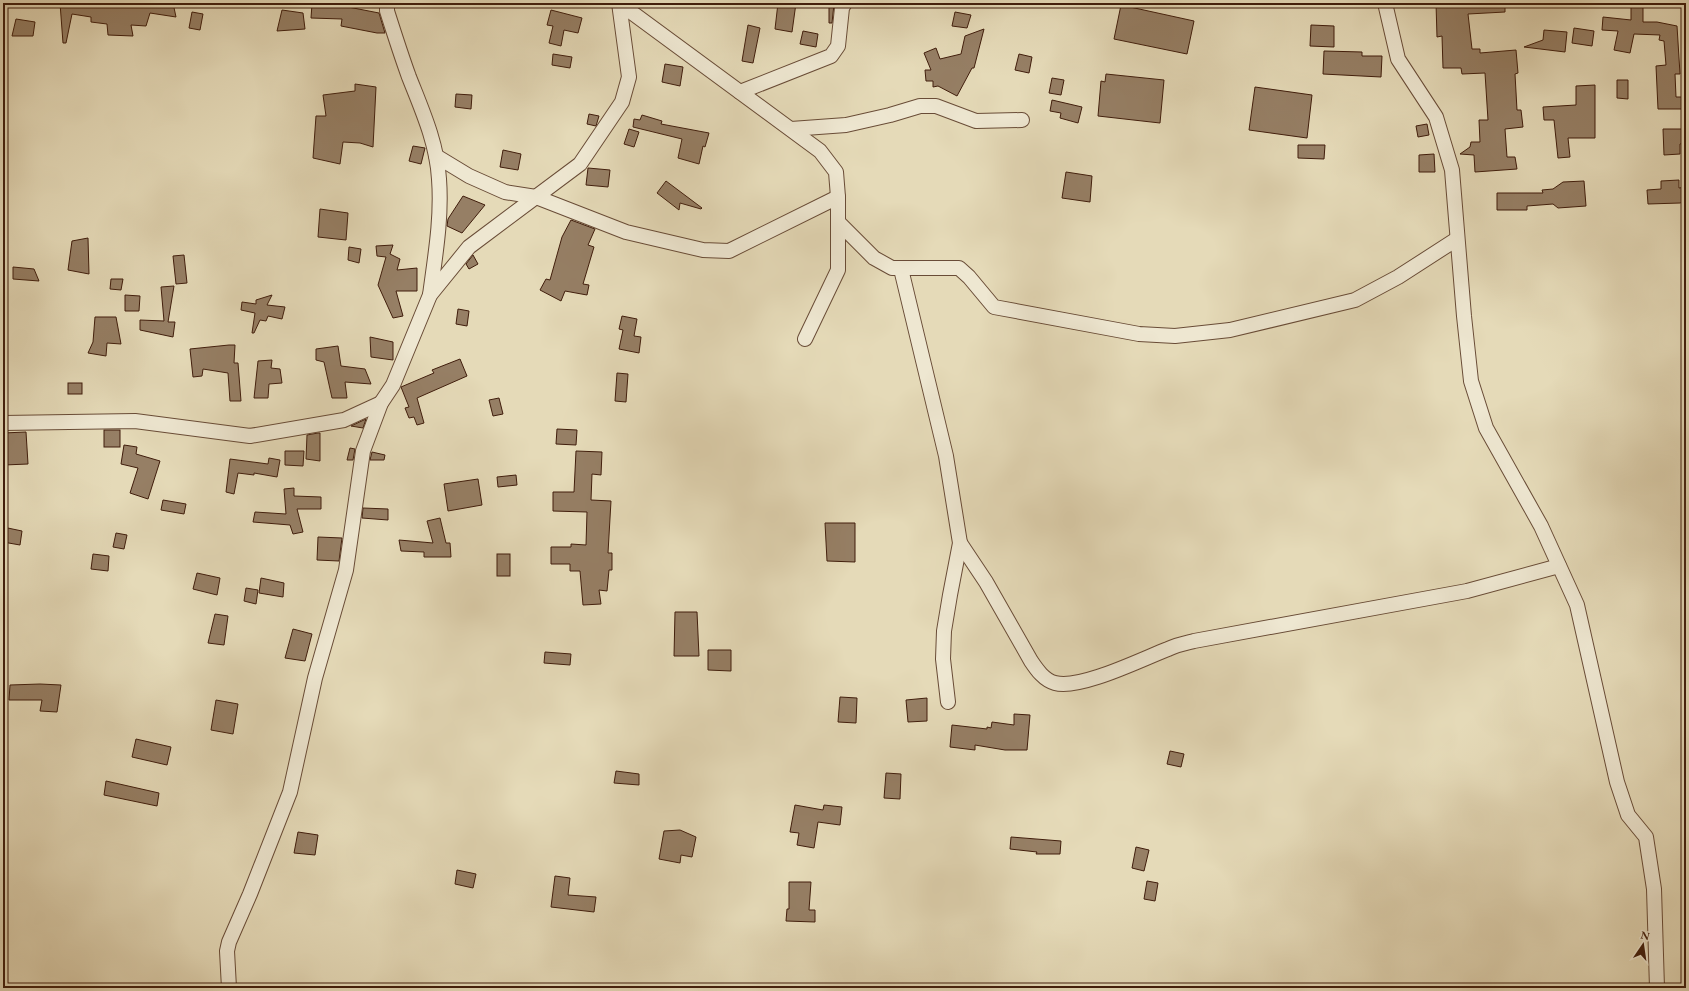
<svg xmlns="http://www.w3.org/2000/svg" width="1689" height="991" font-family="'EB Garamond',serif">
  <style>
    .building { fill: #967f65; stroke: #401d0c }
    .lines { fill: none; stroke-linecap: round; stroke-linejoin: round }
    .minor-casing { stroke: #694c37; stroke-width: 16 }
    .minor { stroke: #eee7d1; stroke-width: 14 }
  </style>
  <rect width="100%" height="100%" fill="#e5dab8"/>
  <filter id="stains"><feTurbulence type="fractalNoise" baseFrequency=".005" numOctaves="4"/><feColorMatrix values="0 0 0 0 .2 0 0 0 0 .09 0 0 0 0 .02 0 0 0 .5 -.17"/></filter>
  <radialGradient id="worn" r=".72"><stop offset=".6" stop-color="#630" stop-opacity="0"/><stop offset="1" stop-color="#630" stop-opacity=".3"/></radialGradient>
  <g class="building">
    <polygon points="60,3 173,3 176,17 150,13 146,26 131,25 133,36 108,35 107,24 91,22 91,17 72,14 66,43 63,43"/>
    <polygon points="778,3 796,3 792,32 775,29"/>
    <polygon points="1436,3 1505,3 1505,12 1468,14 1472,49 1480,49 1480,53 1516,50 1518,73 1515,74 1517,110 1521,110 1523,127 1505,129 1507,157 1515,157 1517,169 1475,172 1474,155 1460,154 1470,147 1471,142 1480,142 1479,120 1488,120 1485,73 1462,74 1461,68 1443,68 1442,36 1437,37"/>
    <polygon points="1631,3 1643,3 1643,22 1657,22 1677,26 1680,74 1675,74 1676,97 1686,97 1686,109 1658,109 1656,66 1666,65 1664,41 1659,40 1660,35 1634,34 1630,53 1614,50 1618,31 1602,30 1603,17 1631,20"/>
    <polygon points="312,4 338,5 379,13 385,33 377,33 341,26 342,19 311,18"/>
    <polygon points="829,4 834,4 832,23 829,23"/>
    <polygon points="1121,5 1194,21 1187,54 1114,39"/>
    <polygon points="282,10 303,13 305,29 277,31"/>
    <polygon points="551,10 582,18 578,33 564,30 561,46 549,43 553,26 547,25"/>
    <polygon points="192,12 203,14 200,30 189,28"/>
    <polygon points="955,12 971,15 967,28 952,26"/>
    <polygon points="16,19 35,22 33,36 12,36"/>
    <polygon points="748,25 760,28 753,63 742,61"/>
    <polygon points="1311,25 1334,26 1334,47 1310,46"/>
    <polygon points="1574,28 1594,31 1592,46 1572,43"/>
    <polygon points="984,29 974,68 972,68 957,96 938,86 933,87 933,81 926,81 925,70 931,70 924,53 936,48 940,59 961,54 965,36"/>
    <polygon points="1544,30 1567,32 1565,52 1524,47 1543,40"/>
    <polygon points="803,31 818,34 816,47 800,44"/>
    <polygon points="1324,51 1362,52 1362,56 1382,56 1381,77 1323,74"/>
    <polygon points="553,54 572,57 570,68 552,65"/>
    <polygon points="1019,54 1032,57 1029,73 1015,70"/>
    <polygon points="665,64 683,67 680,86 662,82"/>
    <polygon points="1106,74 1164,80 1160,123 1098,116 1101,81 1105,82"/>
    <polygon points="1052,78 1064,80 1061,95 1049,93"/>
    <polygon points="1617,80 1628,80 1628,99 1617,98"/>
    <polygon points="355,84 376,87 373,147 360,143 343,142 340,164 313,158 316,116 326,116 323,95 355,91"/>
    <polygon points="1595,85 1595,138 1568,138 1570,157 1558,158 1554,120 1544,120 1543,107 1576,105 1576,86"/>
    <polygon points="1255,87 1312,95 1307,138 1249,130"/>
    <polygon points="456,94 472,95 471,109 455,107"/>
    <polygon points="1052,100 1082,107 1078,123 1060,118 1061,113 1050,111"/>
    <polygon points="589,114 599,116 596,126 587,124"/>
    <polygon points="642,115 662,121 661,124 709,133 705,147 703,146 699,164 678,158 682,139 633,127 634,119 640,120"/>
    <polygon points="1427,124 1429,135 1418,137 1416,126"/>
    <polygon points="629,129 639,132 634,147 624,144"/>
    <polygon points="1663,129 1683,129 1683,143 1680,144 1680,154 1664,155"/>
    <polygon points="1298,145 1325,145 1324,159 1298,158"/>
    <polygon points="413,146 425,148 421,164 409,161"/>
    <polygon points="503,150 521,154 518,170 500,167"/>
    <polygon points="1434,154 1435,172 1419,172 1419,155"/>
    <polygon points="588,168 610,170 608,187 586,185"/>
    <polygon points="1066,172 1092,176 1090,202 1062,198"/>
    <polygon points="1679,180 1679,188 1686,187 1686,201 1680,203 1648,204 1647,190 1661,189 1661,181"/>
    <polygon points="666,181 702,208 701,209 680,203 679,210 657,193"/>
    <polygon points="1584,181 1586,206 1558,208 1553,204 1527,206 1527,210 1497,210 1497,193 1543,193 1542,190 1553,189 1563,182"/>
    <polygon points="463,196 485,205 462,233 447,226 448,219"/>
    <polygon points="320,209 348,213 346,240 318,237"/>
    <polygon points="571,220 595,229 588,245 594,247 583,284 589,285 587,295 565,291 561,301 540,290 546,279 550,280 562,237"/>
    <polygon points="88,238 89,274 68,270 72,241"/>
    <polygon points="393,245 390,254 400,259 397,270 417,268 417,291 396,291 403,316 393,318 378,285 386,257 377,256 376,246"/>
    <polygon points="349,247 361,249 359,263 348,260"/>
    <polygon points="184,255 187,283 176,284 173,256"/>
    <polygon points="473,255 478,264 469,269 466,264"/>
    <polygon points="13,267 34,269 39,281 13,279"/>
    <polygon points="111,279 123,279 121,290 110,289"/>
    <polygon points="174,286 168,322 175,322 173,337 140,330 140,320 164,321 161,287"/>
    <polygon points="125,295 140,296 139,311 125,311"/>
    <polygon points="272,295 267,305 285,307 282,319 268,316 266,321 260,320 254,333 252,333 255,313 241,310 242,302 256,304 256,300"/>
    <polygon points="458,309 469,311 467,326 456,324"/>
    <polygon points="622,316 637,319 634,336 641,337 639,353 619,349 623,330 619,329"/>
    <polygon points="95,317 116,317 121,344 107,343 106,356 88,353 93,342"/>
    <polygon points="370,337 393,342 393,360 371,357"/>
    <polygon points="229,345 235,345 234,363 238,363 241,401 230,401 228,373 203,369 202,376 193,377 190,349"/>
    <polygon points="338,346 341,366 365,369 371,384 345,382 347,398 332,398 324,362 316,360 316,349"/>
    <polygon points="460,359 467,376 417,398 424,423 417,425 414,417 409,418 405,408 409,407 401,387 434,373 432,370"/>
    <polygon points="272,360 271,368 280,369 282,383 269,384 268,398 254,398 258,361"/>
    <polygon points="617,373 628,374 626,402 615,401"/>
    <rect x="68" y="383" width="14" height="11"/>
    <polygon points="499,398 503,414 493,416 489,400"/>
    <polygon points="366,419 363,428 351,426"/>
    <polygon points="557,429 577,430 576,445 556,444"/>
    <rect x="104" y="430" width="16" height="17"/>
    <polygon points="26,432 28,464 4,465 3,433"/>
    <polygon points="318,433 320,433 320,461 306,459 307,435"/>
    <polygon points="124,445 137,447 136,454 160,461 148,499 130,493 138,468 121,464"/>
    <polygon points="350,448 355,449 353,460 347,460"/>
    <polygon points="285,451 304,451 303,466 285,465"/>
    <polygon points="576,451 602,452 601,475 592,474 591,500 611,501 608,553 612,553 612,570 609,570 607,591 599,590 601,604 583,605 580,571 570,571 570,564 551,564 551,547 571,547 571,544 586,545 587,512 553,511 553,492 574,492"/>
    <polygon points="372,452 385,455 384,460 370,460"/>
    <polygon points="269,458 280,460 277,477 254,473 254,475 238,473 234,494 226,492 230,459 268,464"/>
    <polygon points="516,475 517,485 498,487 497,477"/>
    <polygon points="478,479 482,505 448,511 444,484"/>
    <polygon points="294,488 294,496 321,497 321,509 297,509 303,532 293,534 290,525 253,522 255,512 286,514 284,489"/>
    <polygon points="163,500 186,504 184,514 161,510"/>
    <polygon points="363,508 388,509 388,520 362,518"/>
    <polygon points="440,518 446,543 450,543 451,557 424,557 424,552 401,551 399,540 433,543 427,521"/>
    <polygon points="825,523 855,523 855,562 827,561"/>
    <polygon points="3,527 22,531 20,545 3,542"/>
    <polygon points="116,533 127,535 124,549 113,547"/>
    <polygon points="318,537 342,538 339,561 317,560"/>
    <polygon points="93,554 109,556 108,571 91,569"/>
    <rect x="497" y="554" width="13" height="22"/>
    <polygon points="197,573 220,578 217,595 193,589"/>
    <polygon points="261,578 284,583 283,597 259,593"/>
    <polygon points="246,588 258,590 256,604 244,601"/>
    <polygon points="675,612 697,612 699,656 674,656"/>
    <polygon points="215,614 228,616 224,645 208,643"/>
    <polygon points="293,629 312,634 305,661 285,658"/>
    <polygon points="708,650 731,650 731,671 708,670"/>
    <polygon points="545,652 571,654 570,665 544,663"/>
    <polygon points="40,684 61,685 57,712 40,711 42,700 9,700 10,685"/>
    <polygon points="840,697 857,698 856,723 838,722"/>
    <polygon points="927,698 927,721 908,722 906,700"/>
    <polygon points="216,700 238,704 233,734 211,730"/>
    <polygon points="1014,714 1030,715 1027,750 1005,750 975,745 975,750 950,747 952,725 987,729 987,727 991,728 992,722 1014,725"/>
    <polygon points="136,739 171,747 167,765 132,757"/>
    <polygon points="1170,751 1184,754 1181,767 1167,764"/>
    <polygon points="616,771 639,774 639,785 614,783"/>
    <polygon points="886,773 901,774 900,799 884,798"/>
    <polygon points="106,781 159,793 157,806 104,795"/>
    <polygon points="795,805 823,810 824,805 842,807 840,825 818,822 814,848 797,845 799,833 790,832"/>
    <polygon points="680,830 696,837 692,857 681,855 680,863 659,859 664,831"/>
    <polygon points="298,832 318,835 315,855 294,853"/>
    <polygon points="1011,837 1061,841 1060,854 1036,854 1037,852 1010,849"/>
    <polygon points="1136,847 1149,850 1144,871 1132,868"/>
    <polygon points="457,870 476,874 473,888 455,884"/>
    <polygon points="555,876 570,878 568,895 596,897 594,912 551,907"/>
    <polygon points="1147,881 1158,883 1155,901 1144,899"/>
    <polygon points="789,882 811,882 809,910 815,910 815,922 786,921 787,909 789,909"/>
  </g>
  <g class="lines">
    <g class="minor-casing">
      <g id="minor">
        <path d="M 387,3 L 387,11 C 394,33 401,55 409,77 C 422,110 437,143 439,179 C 442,218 435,257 430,295"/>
        <polyline points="619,3 820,151 836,172 838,197 838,270 805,339"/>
        <polyline points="1385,3 1398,59 1436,117 1452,170 1464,316 1471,381 1486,428 1541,526 1577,605 1617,782 1628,815 1646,837 1654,889 1657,988"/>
        <polyline points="740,92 831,56 838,46 842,8 845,3"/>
        <polyline points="791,129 846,125 890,115 920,106 936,106 976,121 1022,120"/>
        <polyline points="436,156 469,176 505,192 536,197 626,232 703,250 729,251 838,197"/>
        <polyline points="838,222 874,258 892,268 959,268 969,277 994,307 1139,334 1175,336 1230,330 1355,300 1398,277 1457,239"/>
        <polyline points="901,269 946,456 960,543 950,595 944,631 943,659 948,702"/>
        <polyline points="3,423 135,421 250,436 344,420 381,403"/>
        <path d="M 960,543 L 986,582 L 1031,661 C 1037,670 1044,680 1055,683 C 1080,690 1142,659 1168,649 C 1176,645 1186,643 1194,641 L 1467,591 L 1559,566"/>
        <polyline points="229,988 227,951 229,942 250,894 290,792 315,678 346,570 363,451 381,403 393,385 430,295 469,247 580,164 622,102 629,77 619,3"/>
      </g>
    </g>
    <use href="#minor" class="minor"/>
  </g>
  <rect width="1689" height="991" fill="none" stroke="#e5dab8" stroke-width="16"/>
  <rect x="4" y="4" width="1681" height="983" fill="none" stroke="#401d0c" stroke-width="2"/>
  <rect x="8" y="8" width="1673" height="975" fill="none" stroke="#401d0c"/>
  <g transform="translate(1643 945) rotate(13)" stroke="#eee7d1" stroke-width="3" paint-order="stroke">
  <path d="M0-3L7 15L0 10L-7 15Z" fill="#401d0c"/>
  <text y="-6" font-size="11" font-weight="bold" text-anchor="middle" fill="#401d0c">N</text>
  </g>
  <rect width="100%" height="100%" filter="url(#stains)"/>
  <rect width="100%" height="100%" fill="url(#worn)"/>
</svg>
